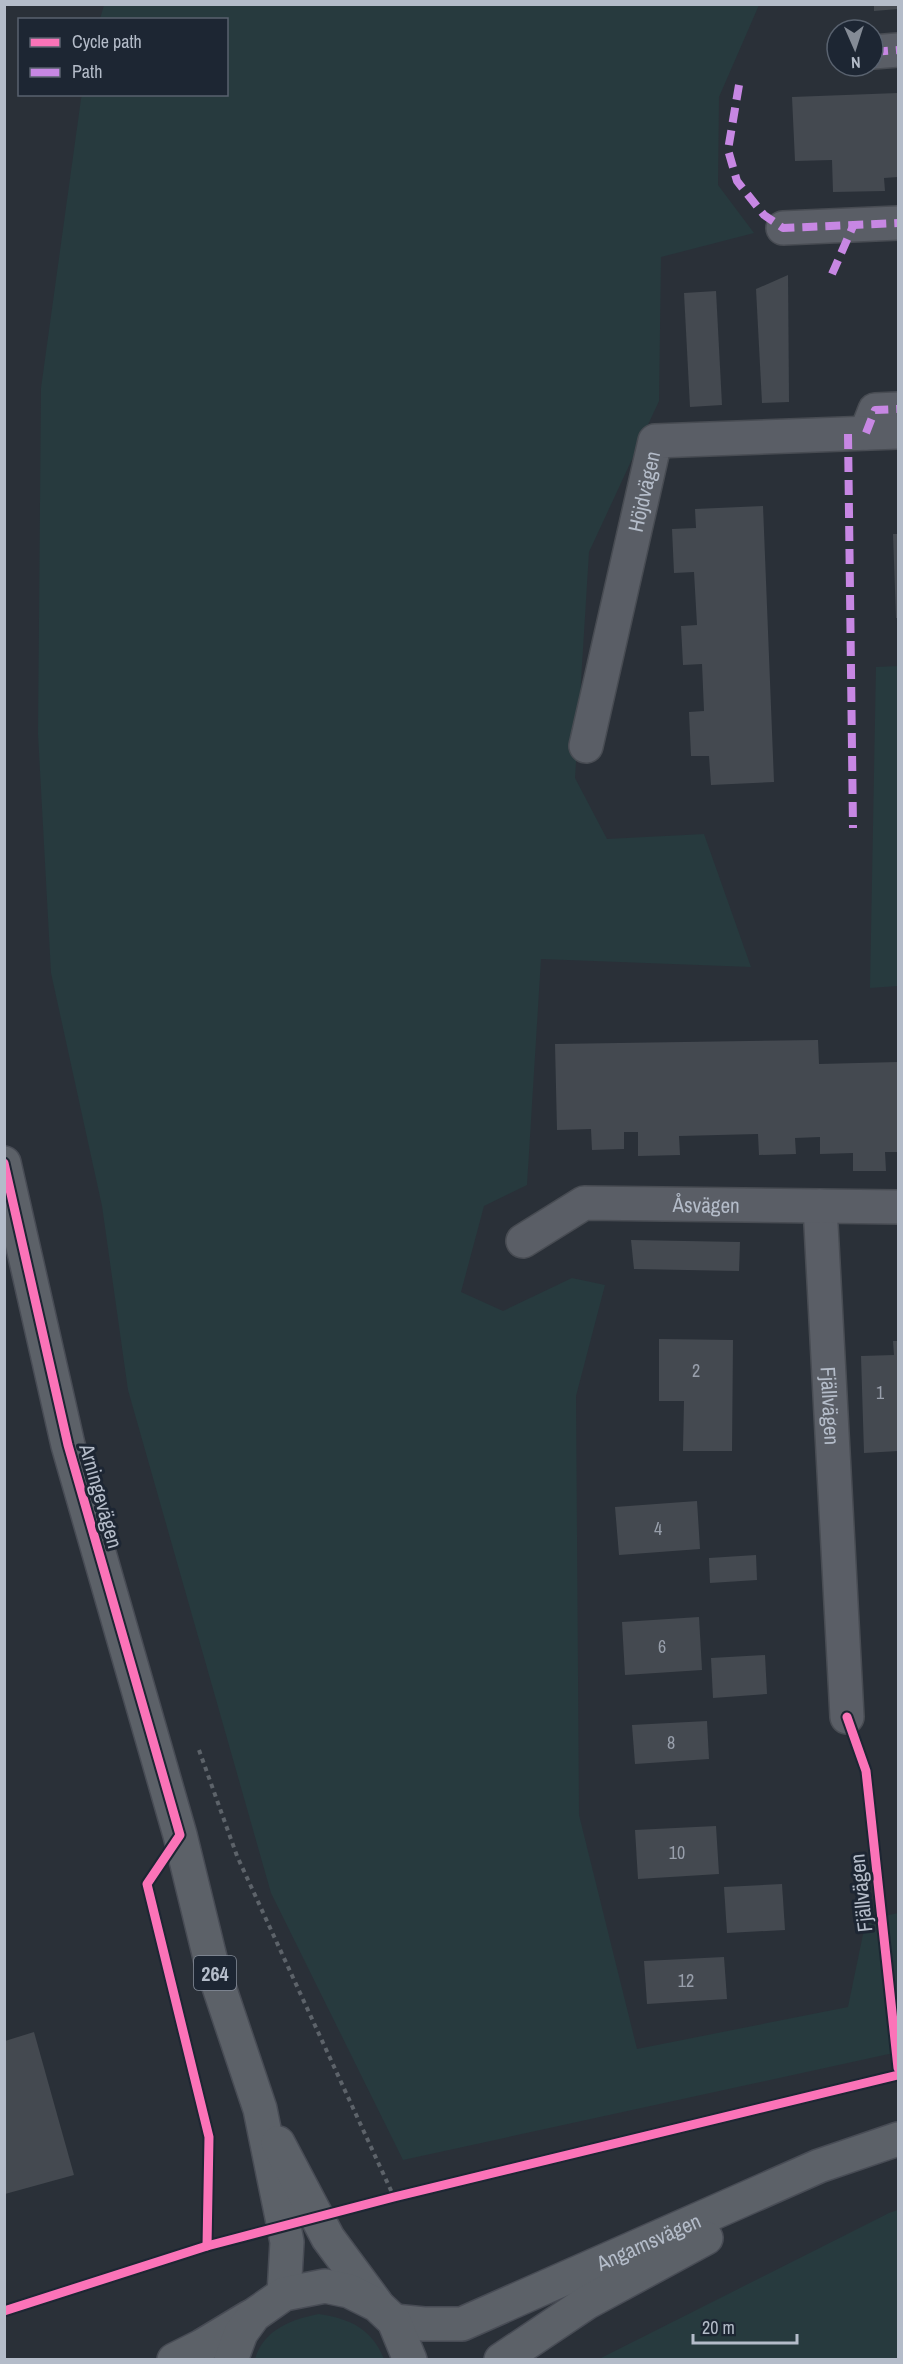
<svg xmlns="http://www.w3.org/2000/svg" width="903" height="2364" font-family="'Archivo Narrow',sans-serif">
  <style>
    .green { fill: #273a3e }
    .building { fill: #444950 }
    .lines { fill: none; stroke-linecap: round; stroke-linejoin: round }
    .minor-casing { stroke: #484c53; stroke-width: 36 }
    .major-casing { stroke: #484c55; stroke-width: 36 }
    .path { stroke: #5d636a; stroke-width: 4; stroke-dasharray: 4.5 4.5; stroke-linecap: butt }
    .minor { stroke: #5a5e66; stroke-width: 33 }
    .major { stroke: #5c6168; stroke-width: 33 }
    .quiet { stroke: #c787e3; stroke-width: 8; stroke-dasharray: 15 8; stroke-linecap: butt }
    .cycleway-casing { stroke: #1d2633; stroke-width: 13 }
    .cycleway { stroke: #fb73b8; stroke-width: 9 }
    .labels { text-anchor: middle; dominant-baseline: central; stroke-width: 6; stroke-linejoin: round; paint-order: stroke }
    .number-label { font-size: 18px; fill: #989fab }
    .shield { fill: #1d2633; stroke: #878f9c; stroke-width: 1.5 }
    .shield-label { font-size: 20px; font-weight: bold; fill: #b4bcc9 }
    .street-label { font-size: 21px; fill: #b4bcc9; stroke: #1d2633 }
  </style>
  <rect width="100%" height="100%" fill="#2a3038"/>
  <g class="green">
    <polygon points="104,5 759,5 719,97 718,185 754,233 661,257 659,401 589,552 575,778 607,839 704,834 751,967 541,959 527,1185 484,1206 461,1292 503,1311 572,1278 605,1285 576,1396 579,1815 637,2049 848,2007 866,1920 898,1913 898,2052 403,2160 271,1893 128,1390 102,1206 51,973 38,734 41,388 81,99 82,95 226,94 226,20 100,19"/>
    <polygon points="898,666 898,986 870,988 876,667"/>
    <polygon points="898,2210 898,2359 599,2359 889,2213"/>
    <path d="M 319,2314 C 350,2319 371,2328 384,2359 L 255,2359 C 263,2330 292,2319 319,2314 Z"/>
  </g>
  <g class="building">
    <polygon points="874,4 898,4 898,9 874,11"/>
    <polygon points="898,93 898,177 884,178 885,191 833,192 832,160 795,161 792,97"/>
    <polygon points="788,275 789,402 762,403 756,289"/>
    <polygon points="716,291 722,405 690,407 684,293"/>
    <polygon points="763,506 774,782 711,785 709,756 691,756 689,712 704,711 702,664 683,665 681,626 697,625 694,572 674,573 672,529 696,528 695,509"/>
    <polygon points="893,534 898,534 898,618 896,618"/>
    <polygon points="818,1040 819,1064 898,1062 898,1152 885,1152 886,1171 853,1171 853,1153 820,1154 820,1137 795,1138 796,1154 759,1155 758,1134 679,1136 680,1155 638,1156 638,1132 624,1132 624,1149 592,1150 591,1129 557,1130 555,1044"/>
    <polygon points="631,1240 740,1242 739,1271 634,1269"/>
    <polygon points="659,1339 733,1340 732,1451 683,1451 684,1401 659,1401"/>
    <polygon points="893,1341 898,1341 898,1451 864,1453 861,1356 894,1355"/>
    <polygon points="697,1501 700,1549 619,1555 615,1507"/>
    <polygon points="756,1555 757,1580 710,1583 709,1558"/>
    <polygon points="699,1617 702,1670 625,1675 622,1622"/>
    <polygon points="765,1655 767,1694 713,1698 711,1658"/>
    <polygon points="707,1721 709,1759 635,1764 632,1725"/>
    <polygon points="716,1826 719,1874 638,1879 635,1830"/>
    <polygon points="782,1884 785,1930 727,1933 724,1887"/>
    <polygon points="724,1957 727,1999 647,2004 644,1961"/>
    <polygon points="34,2032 74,2175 5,2194 5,2041"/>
  </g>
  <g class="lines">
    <g class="minor-casing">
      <g id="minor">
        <polyline points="873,52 898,50"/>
        <polyline points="783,228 898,223"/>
        <polyline points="866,433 875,410 898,409"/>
        <path id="s1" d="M 586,746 L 655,441 L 898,432"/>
        <path id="s2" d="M 820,1206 L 847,1717"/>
        <path id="s3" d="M 523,1241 L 584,1203 L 898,1207"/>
      </g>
    </g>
    <g class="major-casing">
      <g id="major">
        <polyline points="4,1163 68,1445 180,1835 212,1966 260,2109 287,2242 284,2294"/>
        <polyline points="278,2143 328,2238 376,2303"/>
        <path id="s4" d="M 394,2321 L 424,2324 L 462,2324 L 819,2166 L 898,2139"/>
        <polyline points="174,2360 202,2346 250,2317"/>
        <polyline points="231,2360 241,2333 254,2315 284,2294 325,2286 349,2291 377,2305 394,2321 410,2360"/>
        <polyline points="501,2360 586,2303 706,2238"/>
      </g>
    </g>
    <polyline class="path" points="199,1750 237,1856 394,2197"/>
    <use href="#minor" class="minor"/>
    <use href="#major" class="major"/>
    <g class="quiet">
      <polyline points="873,52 898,50"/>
      <polyline points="739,85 728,150 737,181 764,215 783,228 898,223"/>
      <polyline points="832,274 854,224"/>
      <polyline points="866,433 875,410 898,409"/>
      <polyline points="848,434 853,828"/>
    </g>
    <g class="cycleway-casing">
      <g id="cycleway">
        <polyline points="4,1163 68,1445 180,1835 147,1884 209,2137 207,2246 394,2197 898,2075"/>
        <polyline points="847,1717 866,1771 898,2068"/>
        <polyline points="4,2311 207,2246"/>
      </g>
    </g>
    <use href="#cycleway" class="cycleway"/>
  </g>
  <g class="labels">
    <g class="number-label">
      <text x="696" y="1370">2</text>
      <text x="880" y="1392">1</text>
      <text x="658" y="1528">4</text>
      <text x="662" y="1646">6</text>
      <text x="671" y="1742">8</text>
      <text x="677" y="1852">10</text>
      <text x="686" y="1980">12</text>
    </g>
    <rect class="shield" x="194" y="1956" width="42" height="34" rx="4.5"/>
    <g class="shield-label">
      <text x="215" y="1973">264</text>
    </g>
    <g class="street-label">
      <text stroke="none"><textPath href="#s1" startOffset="261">Höjdvägen</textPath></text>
      <text stroke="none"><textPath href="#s3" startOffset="194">Åsvägen</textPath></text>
      <text stroke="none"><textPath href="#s2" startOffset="200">Fjällvägen</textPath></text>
      <text transform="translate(101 1496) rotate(74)">Arningevägen</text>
      <text transform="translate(861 1893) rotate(-96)">Fjällvägen</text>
      <text stroke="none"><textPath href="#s4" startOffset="272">Angarnsvägen</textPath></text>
    </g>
  </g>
  <rect width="903" height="2364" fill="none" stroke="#b4bcc9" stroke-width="12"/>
  <rect x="18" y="18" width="210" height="78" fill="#1d2633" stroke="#59626f" stroke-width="1.5"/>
  <rect x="30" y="38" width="30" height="9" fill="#fb73b8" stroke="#59626f" stroke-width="1.5"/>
  <text x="72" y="48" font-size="18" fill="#b4bcc9">Cycle path</text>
  <rect x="30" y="68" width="30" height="9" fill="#c787e3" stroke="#59626f" stroke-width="1.5"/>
  <text x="72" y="78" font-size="18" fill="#b4bcc9">Path</text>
  <g transform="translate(855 48) rotate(177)"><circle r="28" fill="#1d2633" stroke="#59626f" stroke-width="1.5"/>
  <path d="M0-4.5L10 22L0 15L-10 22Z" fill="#848b96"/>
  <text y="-9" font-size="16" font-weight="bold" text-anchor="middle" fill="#b4bcc9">N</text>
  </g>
  <path d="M693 2334v9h104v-9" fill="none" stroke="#b4bcc9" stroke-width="3"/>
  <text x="702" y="2334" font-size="18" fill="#b4bcc9" stroke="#1d2633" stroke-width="4.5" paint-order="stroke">20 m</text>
</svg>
